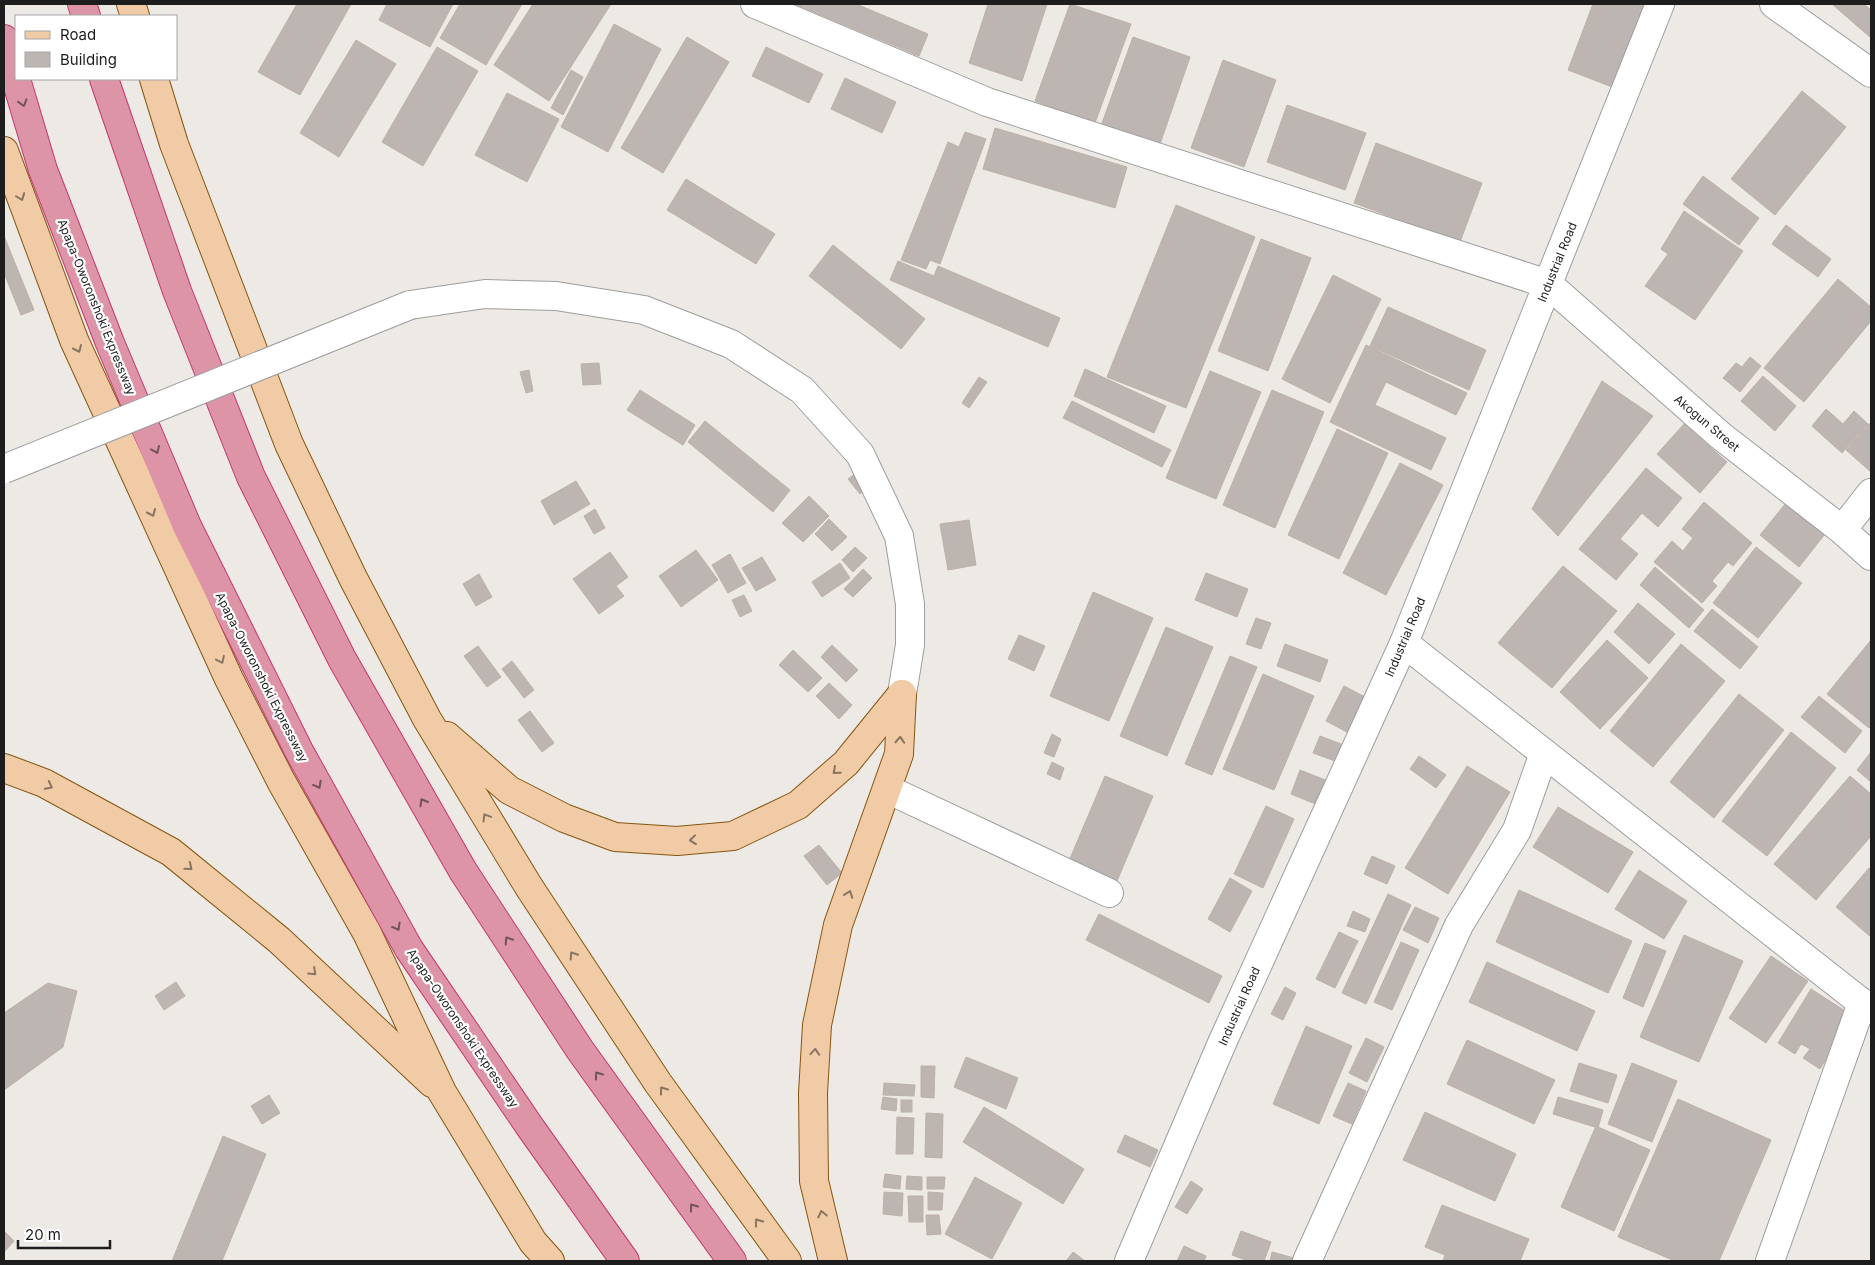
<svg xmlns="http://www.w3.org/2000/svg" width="1875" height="1265" font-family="Inter,sans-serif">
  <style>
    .building { fill: #bdb5b1; stroke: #bdb0a8 }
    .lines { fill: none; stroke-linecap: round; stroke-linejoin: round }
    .minor-casing { stroke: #9e9e9e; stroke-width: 30 }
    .major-casing { stroke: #855611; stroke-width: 30 }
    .highway-casing { stroke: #c43872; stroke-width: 30 }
    .minor { stroke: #fff; stroke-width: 28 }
    .major { stroke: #f1cba5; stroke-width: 28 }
    .highway { stroke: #dc94a6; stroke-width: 28 }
    .minor-bridge-casing { stroke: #9e9e9e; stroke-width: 30; stroke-linecap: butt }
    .minor-bridge { stroke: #fff; stroke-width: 28 }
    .oneway { stroke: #73535b }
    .oneway2 { stroke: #877461 }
    .labels { text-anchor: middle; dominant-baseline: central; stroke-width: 4.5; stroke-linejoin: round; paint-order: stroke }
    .street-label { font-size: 12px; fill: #1d1d1d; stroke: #fff }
  </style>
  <rect width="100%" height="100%" fill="#ede9e4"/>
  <g class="building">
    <polygon points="297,4 351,4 300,95 258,72"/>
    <polygon points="387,4 453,4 430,47 379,20"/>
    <polygon points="460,4 522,4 486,65 440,38"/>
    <polygon points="533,4 611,4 549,101 494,65"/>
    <polygon points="795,4 856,4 928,34 919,56"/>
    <polygon points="988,4 1047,4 1022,81 969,63"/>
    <polygon points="1070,4 1131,24 1095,123 1035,101"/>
    <polygon points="1593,4 1646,4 1615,88 1568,70"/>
    <polygon points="1832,4 1864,4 1871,10 1871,38"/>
    <polygon points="614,24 661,49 608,152 561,127"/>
    <polygon points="687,37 729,62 663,173 621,148"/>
    <polygon points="1133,37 1190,57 1159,147 1101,126"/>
    <polygon points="356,40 396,64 339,157 300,133"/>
    <polygon points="437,47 478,71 423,166 382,142"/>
    <polygon points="766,47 823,74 809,103 752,76"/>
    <polygon points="1223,60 1276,80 1244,167 1191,148"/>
    <polygon points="571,70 583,77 563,115 551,108"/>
    <polygon points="845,78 896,102 882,133 831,109"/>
    <polygon points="1802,91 1846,127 1775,215 1731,179"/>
    <polygon points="507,93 559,119 527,182 475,155"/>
    <polygon points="1287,105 1366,133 1345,190 1267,162"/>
    <polygon points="995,128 1127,167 1115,208 983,169"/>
    <polygon points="965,132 986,139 940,264 930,260 926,269 901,260 948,142 959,147"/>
    <polygon points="1376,143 1482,183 1460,242 1354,203"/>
    <polygon points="1703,176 1759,218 1739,245 1683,204"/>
    <polygon points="686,179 775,234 756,264 667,210"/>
    <polygon points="1176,205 1255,237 1186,408 1107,377"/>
    <polygon points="1684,211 1743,251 1695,320 1645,286 1668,254 1661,249"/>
    <polygon points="1786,225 1831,259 1818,277 1772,244"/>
    <polygon points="4,236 34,310 21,315 4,273"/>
    <polygon points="1261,239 1311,258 1268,371 1218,351"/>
    <polygon points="833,245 925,319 901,349 809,276"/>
    <polygon points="898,261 934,276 938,266 1060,318 1048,347 890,280"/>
    <polygon points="1333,275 1381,299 1330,403 1282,379"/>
    <polygon points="1838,279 1871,307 1871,321 1804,402 1764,368"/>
    <polygon points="1388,307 1486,350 1469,390 1370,346"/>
    <polygon points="1366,345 1467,393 1456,415 1386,382 1375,405 1446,438 1431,470 1330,422"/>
    <polygon points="1750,357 1761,366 1740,392 1723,378 1736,363 1742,367"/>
    <polygon points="599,363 601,384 583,385 581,364"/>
    <polygon points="1085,369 1166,406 1154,433 1074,396"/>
    <polygon points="529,370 533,391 526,393 520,372"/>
    <polygon points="1210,371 1261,392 1216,499 1166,478"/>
    <polygon points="1763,376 1796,406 1775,431 1741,401"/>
    <polygon points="979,377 987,382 969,408 962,403"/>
    <polygon points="1602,381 1653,416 1558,536 1532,509"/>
    <polygon points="640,390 695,425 683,445 627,410"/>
    <polygon points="1272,390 1324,412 1275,528 1223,505"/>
    <polygon points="1072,401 1171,450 1162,467 1063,418"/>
    <polygon points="1826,409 1843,424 1854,411 1868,424 1842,453 1812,426"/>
    <polygon points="705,421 790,490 773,512 688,442"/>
    <polygon points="1871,422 1871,472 1846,450"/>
    <polygon points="1684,424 1727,462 1700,493 1657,454"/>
    <polygon points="1337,429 1388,453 1339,559 1288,535"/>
    <polygon points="1400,463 1443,485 1386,595 1343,573"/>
    <polygon points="1646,468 1682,498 1658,527 1642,513 1620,539 1638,554 1616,580 1579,549"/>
    <polygon points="856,473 867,488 860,494 848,479"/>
    <polygon points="576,481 590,504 554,525 541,501"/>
    <polygon points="809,496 829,516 803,542 782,523"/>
    <polygon points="1704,502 1752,543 1733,566 1728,562 1712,581 1717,586 1702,603 1654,562 1672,541 1683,551 1693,538 1682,529"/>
    <polygon points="1786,503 1825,534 1799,567 1760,535"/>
    <polygon points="595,509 605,528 594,534 584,516"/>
    <polygon points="829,519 847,537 832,551 815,534"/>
    <polygon points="969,520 976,565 948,570 940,524"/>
    <polygon points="855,547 867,558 853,572 842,560"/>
    <polygon points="1756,547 1802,583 1758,638 1713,603"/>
    <polygon points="696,550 718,580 681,607 659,576"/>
    <polygon points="610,552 628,577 616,586 624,596 599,614 573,579"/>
    <polygon points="730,554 746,583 728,593 712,565"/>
    <polygon points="762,557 776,580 756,591 742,568"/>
    <polygon points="840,563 850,578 822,597 812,582"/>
    <polygon points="1563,566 1617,611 1552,688 1498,643"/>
    <polygon points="1655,567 1704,610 1689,628 1640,585"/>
    <polygon points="863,569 872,578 853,597 844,589"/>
    <polygon points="1206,573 1248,589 1237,617 1195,600"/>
    <polygon points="479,574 492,597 476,606 463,584"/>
    <polygon points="1093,592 1153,618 1109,721 1050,696"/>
    <polygon points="744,595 752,611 740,617 732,600"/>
    <polygon points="1638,603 1675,634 1649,664 1614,632"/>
    <polygon points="1712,609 1758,647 1740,669 1694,631"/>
    <polygon points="1256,618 1271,623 1261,649 1246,644"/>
    <polygon points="1166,627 1213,647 1167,756 1120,736"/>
    <polygon points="1019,635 1045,646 1034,671 1008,659"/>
    <polygon points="1607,640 1648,678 1600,729 1560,692"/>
    <polygon points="1871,640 1871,726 1869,728 1827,694"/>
    <polygon points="1285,644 1328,660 1320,682 1277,666"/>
    <polygon points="1681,644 1725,681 1653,767 1610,731"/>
    <polygon points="832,645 858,670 846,682 821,657"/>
    <polygon points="478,646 501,677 487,687 464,656"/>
    <polygon points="793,650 822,678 808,692 779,665"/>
    <polygon points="1230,656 1257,667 1212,775 1185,764"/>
    <polygon points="512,661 534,690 524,698 502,669"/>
    <polygon points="1263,674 1314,696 1274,790 1223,769"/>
    <polygon points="829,683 852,705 839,719 816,696"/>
    <polygon points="1344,686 1365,697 1347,732 1326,721"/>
    <polygon points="1739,694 1784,730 1714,818 1670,782"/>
    <polygon points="1819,696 1862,731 1845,753 1801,717"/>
    <polygon points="530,711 554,743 542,752 518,720"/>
    <polygon points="1791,732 1836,768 1767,856 1722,821"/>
    <polygon points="1052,734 1061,739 1054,757 1044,753"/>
    <polygon points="1320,736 1341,744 1335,761 1313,753"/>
    <polygon points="1871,752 1871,782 1857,770"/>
    <polygon points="1419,756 1446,775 1436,788 1410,769"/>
    <polygon points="1052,762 1064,768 1060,780 1047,774"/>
    <polygon points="1467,766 1510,792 1448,894 1405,868"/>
    <polygon points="1300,770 1328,781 1318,805 1291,794"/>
    <polygon points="1105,776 1153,796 1114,888 1066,868"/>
    <polygon points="1850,776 1871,794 1871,836 1816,900 1774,864"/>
    <polygon points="1266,806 1294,819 1263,888 1234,874"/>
    <polygon points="1558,807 1633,852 1608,893 1533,847"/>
    <polygon points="819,845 842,873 827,885 804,856"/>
    <polygon points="1372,856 1395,866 1387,884 1364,874"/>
    <polygon points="1869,868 1871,869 1871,937 1836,907"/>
    <polygon points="1639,870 1687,901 1664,939 1615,909"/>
    <polygon points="1230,878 1252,891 1230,932 1208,919"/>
    <polygon points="1519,890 1632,941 1608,993 1496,942"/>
    <polygon points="1388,894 1411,905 1366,1004 1342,993"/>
    <polygon points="1415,907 1439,918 1428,943 1403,930"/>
    <polygon points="1353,911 1370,919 1365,932 1347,926"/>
    <polygon points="1099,914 1222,976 1209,1003 1086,940"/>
    <polygon points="1339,932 1358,941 1335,988 1316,979"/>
    <polygon points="1684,935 1743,961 1699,1062 1640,1037"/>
    <polygon points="1401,942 1419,950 1392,1010 1374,1002"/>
    <polygon points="1645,943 1666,951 1643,1007 1623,998"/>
    <polygon points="1771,956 1808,981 1766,1043 1729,1018"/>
    <polygon points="1487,962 1595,1011 1577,1051 1469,1002"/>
    <polygon points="176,982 185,996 164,1010 155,996"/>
    <polygon points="48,983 77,991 63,1047 4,1090 4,1013"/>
    <polygon points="1285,987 1296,993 1283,1020 1271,1014"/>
    <polygon points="1811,989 1853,1016 1820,1069 1803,1058 1810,1049 1801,1044 1795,1054 1778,1043"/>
    <polygon points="1306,1026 1352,1046 1319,1124 1273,1104"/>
    <polygon points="1366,1038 1384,1047 1367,1082 1349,1073"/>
    <polygon points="1467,1040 1555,1080 1534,1124 1447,1084"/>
    <polygon points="966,1057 1018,1078 1006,1109 954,1087"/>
    <polygon points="1579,1063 1617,1075 1608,1103 1570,1091"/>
    <polygon points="1632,1063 1677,1081 1652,1142 1608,1124"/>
    <polygon points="921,1066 935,1066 934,1098 921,1097"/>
    <polygon points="884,1083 915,1085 914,1096 883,1095"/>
    <polygon points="1348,1083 1366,1091 1352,1124 1333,1116"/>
    <polygon points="269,1095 280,1113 262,1124 251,1106"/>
    <polygon points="883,1097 897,1099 896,1111 881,1109"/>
    <polygon points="1558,1097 1603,1110 1598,1128 1553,1114"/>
    <polygon points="1678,1099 1771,1140 1719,1261 1675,1261 1618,1237"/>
    <rect x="901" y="1100" width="11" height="12"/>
    <polygon points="984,1107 1084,1169 1063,1204 963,1142"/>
    <polygon points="1425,1112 1516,1154 1495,1201 1403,1160"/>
    <polygon points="926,1113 943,1114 942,1158 925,1157"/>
    <polygon points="897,1117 914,1118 913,1154 896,1154"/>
    <polygon points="1596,1126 1650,1150 1614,1231 1561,1207"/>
    <polygon points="1125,1135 1158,1150 1150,1167 1117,1152"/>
    <polygon points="223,1136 266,1154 222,1261 172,1261"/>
    <polygon points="885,1174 901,1176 900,1189 883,1187"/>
    <polygon points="907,1176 922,1177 922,1190 906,1189"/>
    <polygon points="927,1177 945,1177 944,1189 927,1189"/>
    <polygon points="975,1177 1022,1203 992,1259 945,1234"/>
    <polygon points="1191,1181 1203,1189 1187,1214 1175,1207"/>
    <polygon points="884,1192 903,1193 902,1216 883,1214"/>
    <polygon points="928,1192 943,1193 942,1210 928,1210"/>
    <polygon points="908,1196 923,1196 923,1222 909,1222"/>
    <polygon points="1442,1205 1529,1239 1520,1261 1443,1261 1445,1255 1425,1247"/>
    <polygon points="926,1215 939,1215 941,1234 927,1235"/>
    <polygon points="4,1231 14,1241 4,1252"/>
    <polygon points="1241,1231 1271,1242 1264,1261 1248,1261 1232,1255"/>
    <polygon points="1184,1246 1206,1256 1204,1261 1177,1261"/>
    <polygon points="1073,1252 1085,1261 1066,1261"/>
    <polygon points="1272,1252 1294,1258 1293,1261 1270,1261"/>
  </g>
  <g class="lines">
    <g class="minor-casing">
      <g id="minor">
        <polyline points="755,4 987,102 1548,284 1721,436 1842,530 1871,556"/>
        <polyline points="1774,4 1871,73"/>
        <polyline points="410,305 485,294 556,296 644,310 731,344 802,390 860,454 899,536 910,604 910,645 902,694"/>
        <polyline points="1842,530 1871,493"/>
        <polyline points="1404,643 1871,1010"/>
        <polyline points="887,789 1109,893"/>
        <polyline points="1129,1261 1222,1043 1404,643 1660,4"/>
        <polyline points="1307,1261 1459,925 1517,830 1544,753"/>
        <polyline points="1770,1261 1862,1003"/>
      </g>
    </g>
    <g class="major-casing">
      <g id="major">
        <polyline points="131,4 135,16"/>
        <polyline points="154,79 174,144 289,444 353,578 427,719 529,887 658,1083 787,1261"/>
        <polyline points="4,151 74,340 229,679 281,781 367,933 442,1092 533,1242 550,1261"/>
        <polyline points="447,736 509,790 564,818 615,837 677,841 733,836 798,805 846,763 902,694"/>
        <polyline points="4,768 44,783 171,852 279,940 432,1083"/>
        <polyline points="833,1261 814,1181 813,1093 817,1025 838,925 899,754 902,694"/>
      </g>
    </g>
    <g class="highway-casing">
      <g id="highway">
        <polyline points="82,4 86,16"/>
        <polyline points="4,39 43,170 110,343 187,526 299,751 409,949 530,1127 625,1261"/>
        <polyline points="104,79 177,291 251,477 342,659 463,871 580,1050 732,1261"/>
      </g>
    </g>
    <use href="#minor" class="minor"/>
    <use href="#major" class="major"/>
    <use href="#highway" class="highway"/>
    <g class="minor-bridge-casing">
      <polyline id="minor-bridge" points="4,469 410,305"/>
    </g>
    <use href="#minor-bridge" class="minor-bridge"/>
  </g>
  <defs><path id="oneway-chevron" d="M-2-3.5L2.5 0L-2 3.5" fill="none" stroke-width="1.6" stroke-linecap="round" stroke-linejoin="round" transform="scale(1.25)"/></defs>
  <g class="oneway">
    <use href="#oneway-chevron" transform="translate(23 103) rotate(73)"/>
    <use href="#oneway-chevron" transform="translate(156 450) rotate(67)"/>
    <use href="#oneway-chevron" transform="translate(318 785) rotate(61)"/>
    <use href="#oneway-chevron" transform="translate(423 802) rotate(-120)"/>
    <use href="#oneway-chevron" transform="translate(397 927) rotate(61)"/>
    <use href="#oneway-chevron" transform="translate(508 940) rotate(-123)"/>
    <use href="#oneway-chevron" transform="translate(598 1075) rotate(-126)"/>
    <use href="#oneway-chevron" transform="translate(693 1207) rotate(-126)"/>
  </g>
  <g class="oneway2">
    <use href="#oneway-chevron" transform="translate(21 197) rotate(69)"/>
    <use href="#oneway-chevron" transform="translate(78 349) rotate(66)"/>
    <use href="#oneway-chevron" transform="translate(152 513) rotate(66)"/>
    <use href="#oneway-chevron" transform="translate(221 660) rotate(65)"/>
    <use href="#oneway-chevron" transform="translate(900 740) rotate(-87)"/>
    <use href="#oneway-chevron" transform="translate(836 771) rotate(139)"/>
    <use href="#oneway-chevron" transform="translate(49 786) rotate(27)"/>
    <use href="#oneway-chevron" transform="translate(486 817) rotate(-121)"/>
    <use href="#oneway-chevron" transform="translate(693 840) rotate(174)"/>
    <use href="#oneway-chevron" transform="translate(189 867) rotate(39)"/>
    <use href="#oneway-chevron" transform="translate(849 894) rotate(-70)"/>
    <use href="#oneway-chevron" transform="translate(573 955) rotate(-123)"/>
    <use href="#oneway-chevron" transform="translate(313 972) rotate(43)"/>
    <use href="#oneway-chevron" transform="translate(815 1052) rotate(-86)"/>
    <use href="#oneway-chevron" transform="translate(663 1090) rotate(-126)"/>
    <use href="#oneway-chevron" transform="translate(822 1214) rotate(-103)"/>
    <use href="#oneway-chevron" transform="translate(758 1222) rotate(-126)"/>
  </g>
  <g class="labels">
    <g class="street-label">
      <text transform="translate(1557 262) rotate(-68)">Industrial Road</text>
      <text transform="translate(97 307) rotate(68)">Apapa-Oworonshoki Expressway</text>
      <text transform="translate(1707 423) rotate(40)">Akogun Street</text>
      <text transform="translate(1405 637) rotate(-67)">Industrial Road</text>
      <text transform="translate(262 677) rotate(63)">Apapa-Oworonshoki Expressway</text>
      <text transform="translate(1239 1006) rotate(-66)">Industrial Road</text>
      <text transform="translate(463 1028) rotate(56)">Apapa-Oworonshoki Expressway</text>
    </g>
  </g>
  <rect width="1875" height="1265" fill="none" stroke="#1d1d1d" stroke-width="10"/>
  <rect x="15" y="15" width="162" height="65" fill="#ffffff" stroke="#a5a5a5"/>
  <rect x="25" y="31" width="25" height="8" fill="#f1cba5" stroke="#a5a5a5"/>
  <text x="60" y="40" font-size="15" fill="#1d1d1d">Road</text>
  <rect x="25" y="52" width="25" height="15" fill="#bdb5b1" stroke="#a5a5a5"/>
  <text x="60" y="65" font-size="15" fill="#1d1d1d">Building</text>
  <path d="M18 1240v8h92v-8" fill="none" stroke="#1d1d1d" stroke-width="2.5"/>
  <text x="25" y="1240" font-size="15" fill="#1d1d1d" stroke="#ffffff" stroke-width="4" paint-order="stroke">20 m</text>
</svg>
